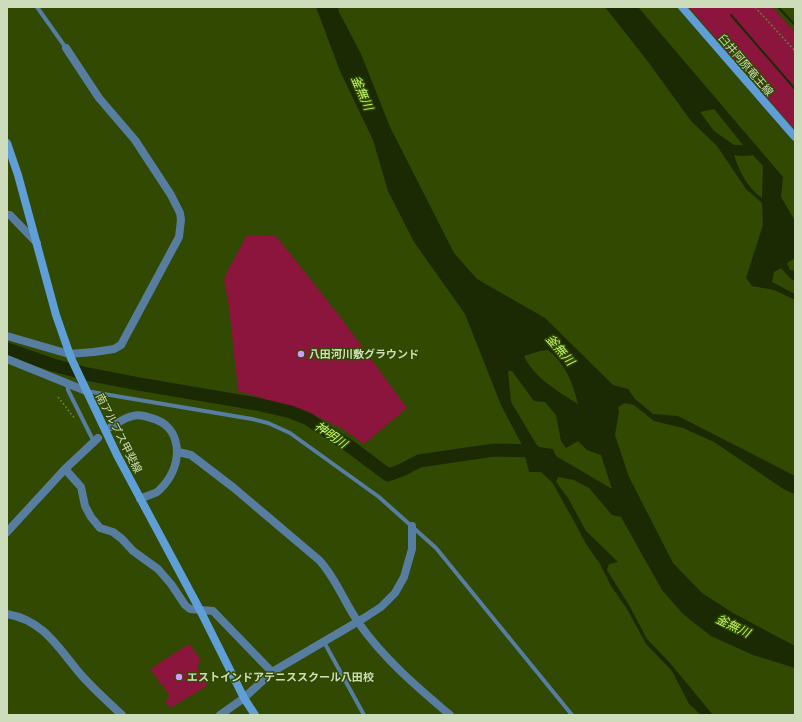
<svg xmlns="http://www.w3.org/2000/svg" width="802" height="722" font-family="Jost,'Noto Sans JP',sans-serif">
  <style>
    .green { fill: #8c153e }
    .water { fill: #1c2a04; fill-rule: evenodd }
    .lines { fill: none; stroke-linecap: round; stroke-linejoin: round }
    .stream { stroke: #1c2a04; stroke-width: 2 }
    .river { stroke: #1c2a04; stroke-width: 13 }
    .path { stroke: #677c40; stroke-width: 1.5; stroke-dasharray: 2 2; stroke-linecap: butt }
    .service { stroke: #577da1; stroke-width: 4 }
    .minor { stroke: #577da1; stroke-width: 8 }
    .tertiary { stroke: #577da1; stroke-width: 8 }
    .secondary { stroke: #609ed8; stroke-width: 8 }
    .poi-dot { fill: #d09dfe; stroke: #314900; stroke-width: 1.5 }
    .labels { text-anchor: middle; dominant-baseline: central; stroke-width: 3; stroke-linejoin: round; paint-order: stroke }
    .street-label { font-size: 11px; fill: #cdddbb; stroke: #314900 }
    .poi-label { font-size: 11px; font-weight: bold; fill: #cdddbb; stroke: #314900; text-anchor: start }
    .water-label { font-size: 12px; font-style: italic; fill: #c1fb65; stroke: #314900 }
  </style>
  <rect width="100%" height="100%" fill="#314900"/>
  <g class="green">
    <polygon points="689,7 772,7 795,32 795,130"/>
    <polygon points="247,235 276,236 341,318 407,408 364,444 343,429 306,411 238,391 229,307 224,280 228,270"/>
    <polygon points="189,644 199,657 199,663 197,667 207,686 170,708 165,701 170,696 150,669"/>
  </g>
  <g class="water">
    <path d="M 316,7 L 338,7 L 339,12 L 361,54 L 390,127 L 454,253 L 477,279 L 545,318 L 613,385 L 628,389 L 635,399 L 653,414 L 678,416 L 795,476 L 795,494 L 785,490 L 714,442 L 683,428 L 654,421 L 634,405 L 625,403 L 618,407 L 619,411 L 615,435 L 629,477 L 673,563 L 702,593 L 733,613 L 795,646 L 795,668 L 753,655 L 711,636 L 683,614 L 662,590 L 621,517 L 612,515 L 589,488 L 574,480 L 558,477 L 556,482 L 568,498 L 586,531 L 618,562 L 609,564 L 607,570 L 629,605 L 647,639 L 670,663 L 713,715 L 701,715 L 689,704 L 672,671 L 646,644 L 627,609 L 611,586 L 600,564 L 586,544 L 575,523 L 552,482 L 541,472 L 529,472 L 523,447 L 501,405 L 465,314 L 414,242 L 388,191 L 373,140 L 340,71 ZM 548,350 C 565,363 573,383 578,404 C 559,392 534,378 524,356 L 540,351 ZM 508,371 L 512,371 L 534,401 L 545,402 L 556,415 L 561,441 L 566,448 L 578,441 L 587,450 L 601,455 L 612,489 L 556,456 L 553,449 L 538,447 L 511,402 Z"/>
    <path d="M 605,7 L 638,7 L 783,177 L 781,197 L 795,221 L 795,258 L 787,263 L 790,270 L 795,271 L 795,280 L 792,280 L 781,268 L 774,272 L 772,282 L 795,294 L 795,300 L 774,290 L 752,286 L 746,278 L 763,225 L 762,203 L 746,189 L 717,146 L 691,121 L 649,63 ZM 714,109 L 743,145 L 734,145 L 714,131 L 700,112 ZM 734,155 L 742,156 L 753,155 L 763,166 L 762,198 C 747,187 740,173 734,155 Z"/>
  </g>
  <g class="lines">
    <g class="stream">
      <polyline points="778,7 795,25"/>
      <polyline points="731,15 795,89"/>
    </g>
    <polyline class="river" points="7,349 53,365 87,374 139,384 257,404 291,412 308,419 352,448 388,475 402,470 419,461 494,450 533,451 541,455"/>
    <g class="path">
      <polyline points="755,7 795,51"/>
      <polyline points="58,397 75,419"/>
    </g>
    <g class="service">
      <polyline points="37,7 66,48"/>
      <polyline points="67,384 68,390 94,442"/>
      <polyline points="86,391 252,419 268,423 290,433 379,497 436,548 572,715"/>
      <polyline points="324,642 364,715"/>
    </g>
    <g class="minor">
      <polyline points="7,215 10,215 37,243"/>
      <polyline points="7,336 69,354 94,352 114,349 121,345 179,237 181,220 180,213 171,195 135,140 99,98 66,48"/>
      <polyline points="7,359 86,391"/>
      <path d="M 111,427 C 118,423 125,417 133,416 C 139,414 146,416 151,418 C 183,426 183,464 164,485 C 162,487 160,490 157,492 C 152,495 145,496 140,499"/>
      <path d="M 178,452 L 191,455 L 234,488 L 319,560 C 336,578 344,602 358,622 C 383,658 417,687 450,715"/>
      <polyline points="65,469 81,487 85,506 91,517 100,528 113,532 122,539 133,551 158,569 171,584 185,605 190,609 213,611 272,672"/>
      <polyline points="7,532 65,469 98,438"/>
      <path d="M 7,614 C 46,621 59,650 83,677 C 95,690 109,703 122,715"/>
      <polyline points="244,698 272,672 364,618 381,607 395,593 404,577 412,549 412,526"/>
    </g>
    <polyline class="tertiary" points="220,715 244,698"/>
    <g class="secondary">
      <polyline points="682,7 795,137"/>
      <polyline points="7,143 18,175 56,315 71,358 117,455 200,610 244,698 255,715"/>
    </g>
  </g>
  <g class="poi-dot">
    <circle cx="301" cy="354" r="4"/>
    <circle cx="179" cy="677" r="4"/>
  </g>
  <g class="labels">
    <g class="street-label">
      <text transform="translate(746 65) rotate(49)">臼井阿原竜王線</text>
      <text transform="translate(119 433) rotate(63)">南アルプス甲斐線</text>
    </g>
    <g class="poi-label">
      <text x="309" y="354">八田河川敷グラウンド</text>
      <text x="187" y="677">エストインドアテニススクール八田校</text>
    </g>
    <g class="water-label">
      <text transform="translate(362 93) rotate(67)">釜無川</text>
      <text transform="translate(560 350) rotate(49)">釜無川</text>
      <text transform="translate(331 435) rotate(35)">神明川</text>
      <text transform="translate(733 626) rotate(26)">釜無川</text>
    </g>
  </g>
  <rect width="802" height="722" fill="none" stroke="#cdddbb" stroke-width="16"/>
</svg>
